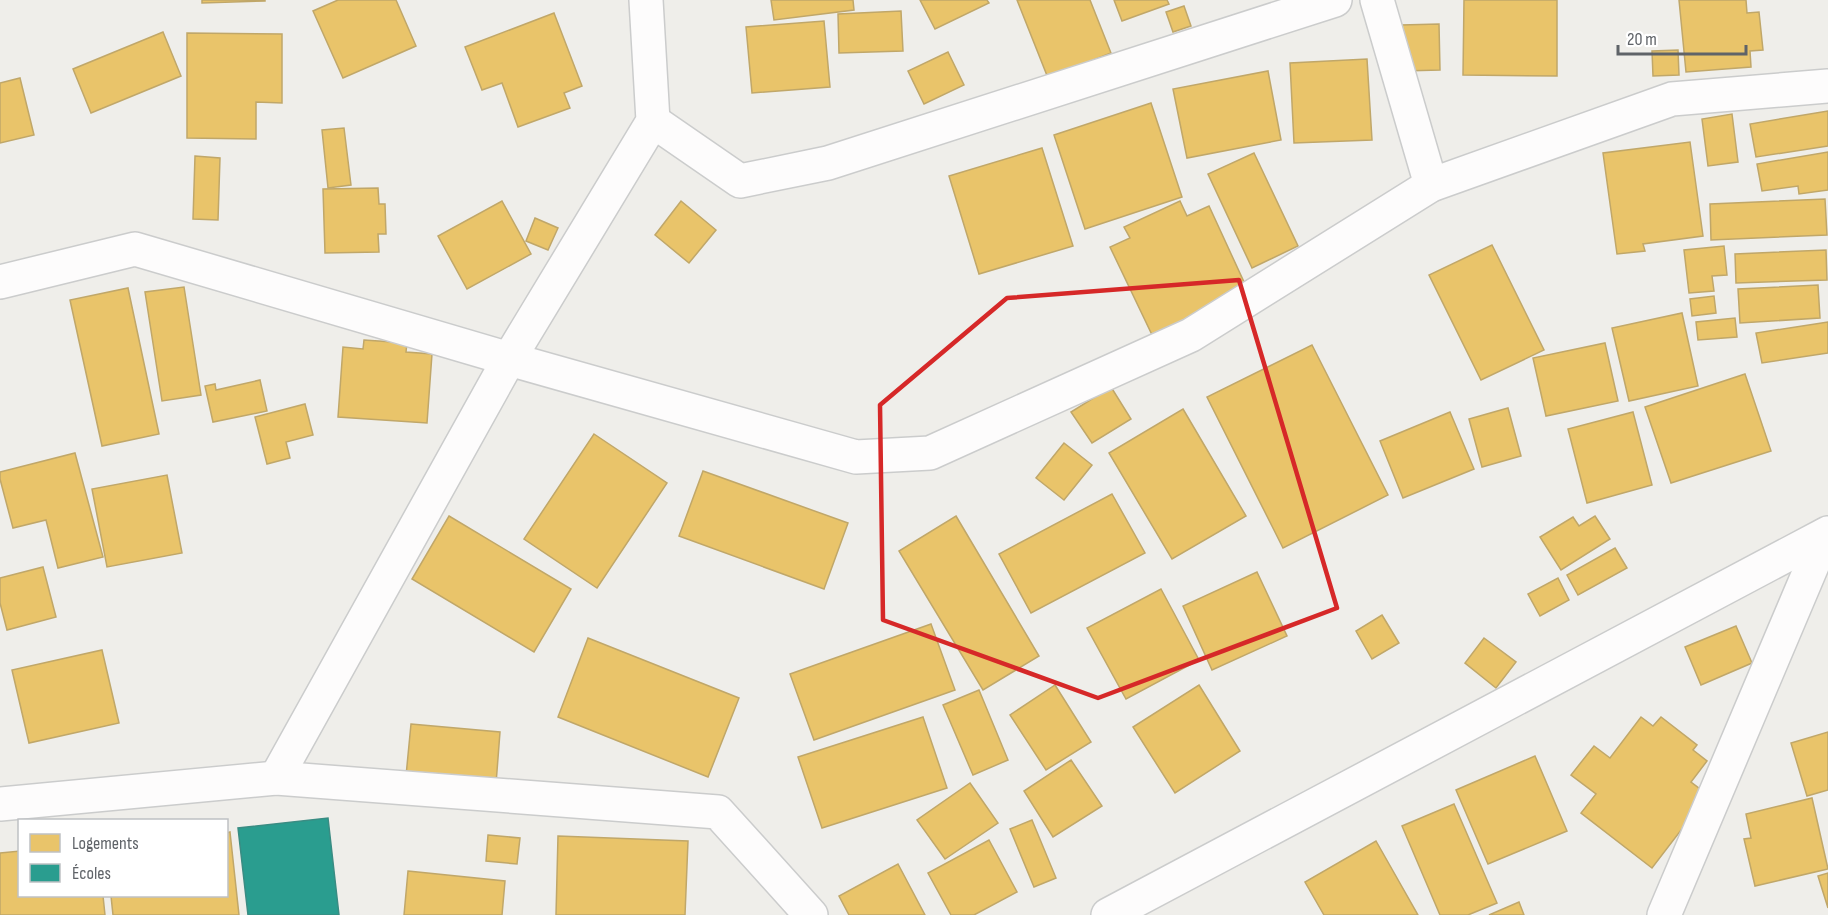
<svg xmlns="http://www.w3.org/2000/svg" width="1828" height="915" font-family="'Sofia Sans Condensed',sans-serif">
  <style>
    .homes { fill: #e9c46a; stroke: #c0a769; stroke-width: 1.5 }
    .schools { fill: #2a9d8f; stroke: #3a8c83; stroke-width: 1.5 }
    .lines { fill: none; stroke-linecap: round; stroke-linejoin: round }
    .minor-casing { stroke: #cbcccc; stroke-width: 36 }
    .minor { stroke: #fdfcfc; stroke-width: 33 }
    .marked { fill: none; stroke: #d62828; stroke-width: 4.5; stroke-linejoin: round }
  </style>
  <rect width="100%" height="100%" fill="#efeeea"/>
  <g class="homes">
    <polygon points="202,0 265,0 265,1 202,3"/>
    <polygon points="338,0 396,0 416,46 343,78 313,11"/>
    <polygon points="771,0 853,0 854,10 774,20"/>
    <polygon points="920,0 987,0 989,3 935,29"/>
    <polygon points="1017,0 1090,0 1111,53 1048,78"/>
    <polygon points="1114,0 1167,0 1169,4 1122,21"/>
    <polygon points="1464,0 1557,0 1557,76 1463,75"/>
    <polygon points="1679,0 1746,0 1747,13 1759,12 1763,50 1750,51 1751,67 1686,72"/>
    <polygon points="1184,6 1191,26 1173,32 1166,12"/>
    <polygon points="901,11 903,51 839,53 838,14"/>
    <polygon points="554,13 582,86 564,93 570,108 518,127 502,83 482,90 465,47"/>
    <polygon points="824,21 830,87 752,93 746,27"/>
    <polygon points="1439,24 1440,70 1403,71 1401,25"/>
    <polygon points="163,32 181,76 91,113 73,69"/>
    <polygon points="187,33 282,34 282,103 256,102 256,139 187,138"/>
    <polygon points="1678,50 1679,75 1653,76 1652,51"/>
    <polygon points="948,52 964,85 924,104 908,71"/>
    <polygon points="1367,59 1372,140 1294,143 1290,63"/>
    <polygon points="1268,71 1281,140 1187,158 1173,89"/>
    <polygon points="20,78 34,135 0,143 0,83"/>
    <polygon points="1151,103 1182,197 1085,229 1054,135"/>
    <polygon points="1828,111 1828,146 1756,157 1750,124"/>
    <polygon points="1732,114 1738,162 1708,166 1702,119"/>
    <polygon points="344,128 351,185 328,188 322,130"/>
    <polygon points="1690,142 1703,236 1643,244 1645,251 1617,254 1603,153"/>
    <polygon points="1042,148 1073,246 979,274 949,176"/>
    <polygon points="1828,152 1828,190 1799,194 1798,186 1762,191 1757,164"/>
    <polygon points="1254,153 1298,246 1252,268 1208,174"/>
    <polygon points="195,156 220,158 218,220 193,219"/>
    <polygon points="378,188 379,204 385,204 386,234 378,234 379,252 325,253 323,189"/>
    <polygon points="1825,199 1827,235 1711,240 1710,204"/>
    <polygon points="502,201 531,254 467,289 438,236"/>
    <polygon points="681,201 716,230 689,263 655,235"/>
    <polygon points="1180,201 1187,216 1209,206 1250,295 1154,339 1110,247 1130,238 1124,227"/>
    <polygon points="535,218 558,228 548,250 526,241"/>
    <polygon points="1492,245 1544,350 1481,380 1429,275"/>
    <polygon points="1724,246 1727,275 1712,276 1714,291 1689,293 1684,250"/>
    <polygon points="1826,250 1827,280 1736,283 1735,254"/>
    <polygon points="1818,285 1820,318 1740,323 1738,289"/>
    <polygon points="184,287 201,395 162,401 145,292"/>
    <polygon points="128,288 159,434 102,446 70,300"/>
    <polygon points="1714,296 1716,313 1692,316 1690,299"/>
    <polygon points="1682,313 1698,386 1629,401 1612,328"/>
    <polygon points="1735,318 1737,337 1698,340 1696,322"/>
    <polygon points="1828,322 1828,353 1762,363 1756,333"/>
    <polygon points="364,340 407,343 406,352 432,354 427,423 338,417 343,347 363,349"/>
    <polygon points="1605,343 1618,401 1546,416 1533,358"/>
    <polygon points="1312,345 1388,495 1283,548 1207,397"/>
    <polygon points="1745,374 1771,451 1671,483 1645,407"/>
    <polygon points="260,380 267,411 213,422 205,386 215,384 216,390"/>
    <polygon points="1111,387 1131,419 1092,443 1071,412"/>
    <polygon points="305,404 313,435 286,442 290,458 267,464 255,417"/>
    <polygon points="1508,408 1521,456 1482,467 1469,419"/>
    <polygon points="1183,409 1246,516 1172,559 1109,453"/>
    <polygon points="1450,412 1474,469 1403,498 1380,441"/>
    <polygon points="1633,412 1652,485 1587,503 1568,429"/>
    <polygon points="594,434 667,483 597,588 524,539"/>
    <polygon points="1064,443 1092,465 1064,500 1036,478"/>
    <polygon points="75,453 103,557 58,568 46,520 13,528 0,479 0,472"/>
    <polygon points="703,471 848,523 824,589 679,536"/>
    <polygon points="167,475 182,553 107,567 92,489"/>
    <polygon points="1112,494 1145,553 1031,613 999,554"/>
    <polygon points="449,516 571,589 534,652 412,579"/>
    <polygon points="956,516 1039,656 983,690 899,551"/>
    <polygon points="1595,516 1610,539 1561,570 1540,537 1573,517 1579,526"/>
    <polygon points="1615,548 1627,568 1578,595 1567,575"/>
    <polygon points="43,567 56,617 7,630 0,603 0,578"/>
    <polygon points="1257,572 1287,636 1212,670 1183,606"/>
    <polygon points="1558,578 1569,600 1540,616 1528,594"/>
    <polygon points="1161,589 1199,660 1126,699 1087,628"/>
    <polygon points="1382,615 1399,643 1372,659 1356,631"/>
    <polygon points="931,624 955,690 814,740 790,674"/>
    <polygon points="1736,626 1752,663 1701,685 1685,647"/>
    <polygon points="588,638 739,698 708,777 558,717"/>
    <polygon points="1484,638 1516,662 1496,688 1465,663"/>
    <polygon points="102,650 119,723 29,743 12,670"/>
    <polygon points="1055,685 1091,742 1046,770 1010,715"/>
    <polygon points="1199,685 1240,751 1175,793 1133,727"/>
    <polygon points="979,690 1008,760 973,775 943,705"/>
    <polygon points="923,717 947,788 822,828 798,757"/>
    <polygon points="1641,717 1653,726 1661,717 1697,745 1693,750 1707,761 1691,782 1708,795 1652,868 1581,813 1596,794 1571,775 1594,746 1610,758"/>
    <polygon points="411,724 500,732 496,784 406,776"/>
    <polygon points="1828,732 1828,790 1807,796 1791,743"/>
    <polygon points="1535,756 1567,831 1488,864 1456,790"/>
    <polygon points="1071,760 1102,806 1053,837 1024,791"/>
    <polygon points="970,783 998,823 945,859 917,820"/>
    <polygon points="1812,798 1828,869 1755,886 1744,839 1751,838 1746,814"/>
    <polygon points="1454,804 1497,903 1468,915 1440,915 1402,826"/>
    <polygon points="1032,820 1056,878 1034,887 1010,829"/>
    <polygon points="230,832 239,915 113,915 111,896 226,896 226,833"/>
    <polygon points="488,835 520,838 517,864 486,861"/>
    <polygon points="558,836 688,841 685,915 556,915"/>
    <polygon points="989,840 1017,892 974,915 951,915 928,873"/>
    <polygon points="1376,841 1418,915 1324,915 1305,882"/>
    <polygon points="20,851 20,896 103,896 105,915 0,915 0,853"/>
    <polygon points="898,864 925,915 849,915 839,896"/>
    <polygon points="408,871 505,881 502,915 404,915"/>
    <polygon points="1828,873 1828,908 1818,876"/>
    <polygon points="1519,902 1524,915 1489,915"/>
  </g>
  <polygon class="schools" points="328,818 339,915 248,915 238,828"/>
  <g class="lines">
    <g class="minor-casing">
      <g id="minor">
        <polyline points="1377,0 1431,185"/>
        <polyline points="653,121 740,181 828,163 1335,0"/>
        <polyline points="0,282 135,249 509,359 856,457 930,453 1191,335 1431,185 1672,99 1828,86"/>
        <polyline points="276,778 509,359 653,121 646,0"/>
        <polyline points="0,804 276,778 718,812 811,915"/>
        <polyline points="1108,915 1828,533"/>
        <polyline points="1664,915 1825,535"/>
      </g>
    </g>
    <use href="#minor" class="minor"/>
  </g>
  <path class="marked" d="M 1239,280 L 1337,608 L 1098,698 L 883,620 L 880,405 L 1007,298 Z"/>
  <rect x="18" y="819" width="210" height="78" fill="#ffffff" stroke="#bfc1c3" stroke-width="1.5"/>
  <rect x="30" y="834" width="30" height="18" fill="#e9c46a" stroke="#bfc1c3" stroke-width="1.5"/>
  <text x="72" y="849" font-size="18" fill="#5f6368">Logements</text>
  <rect x="30" y="864" width="30" height="18" fill="#2a9d8f" stroke="#bfc1c3" stroke-width="1.5"/>
  <text x="72" y="879" font-size="18" fill="#5f6368">Écoles</text>
  <path d="M1618 45v9h128v-9" fill="none" stroke="#5f6368" stroke-width="3"/>
  <text x="1627" y="45" font-size="18" fill="#5f6368" stroke="#ffffff" stroke-width="4.5" paint-order="stroke">20 m</text>
</svg>
